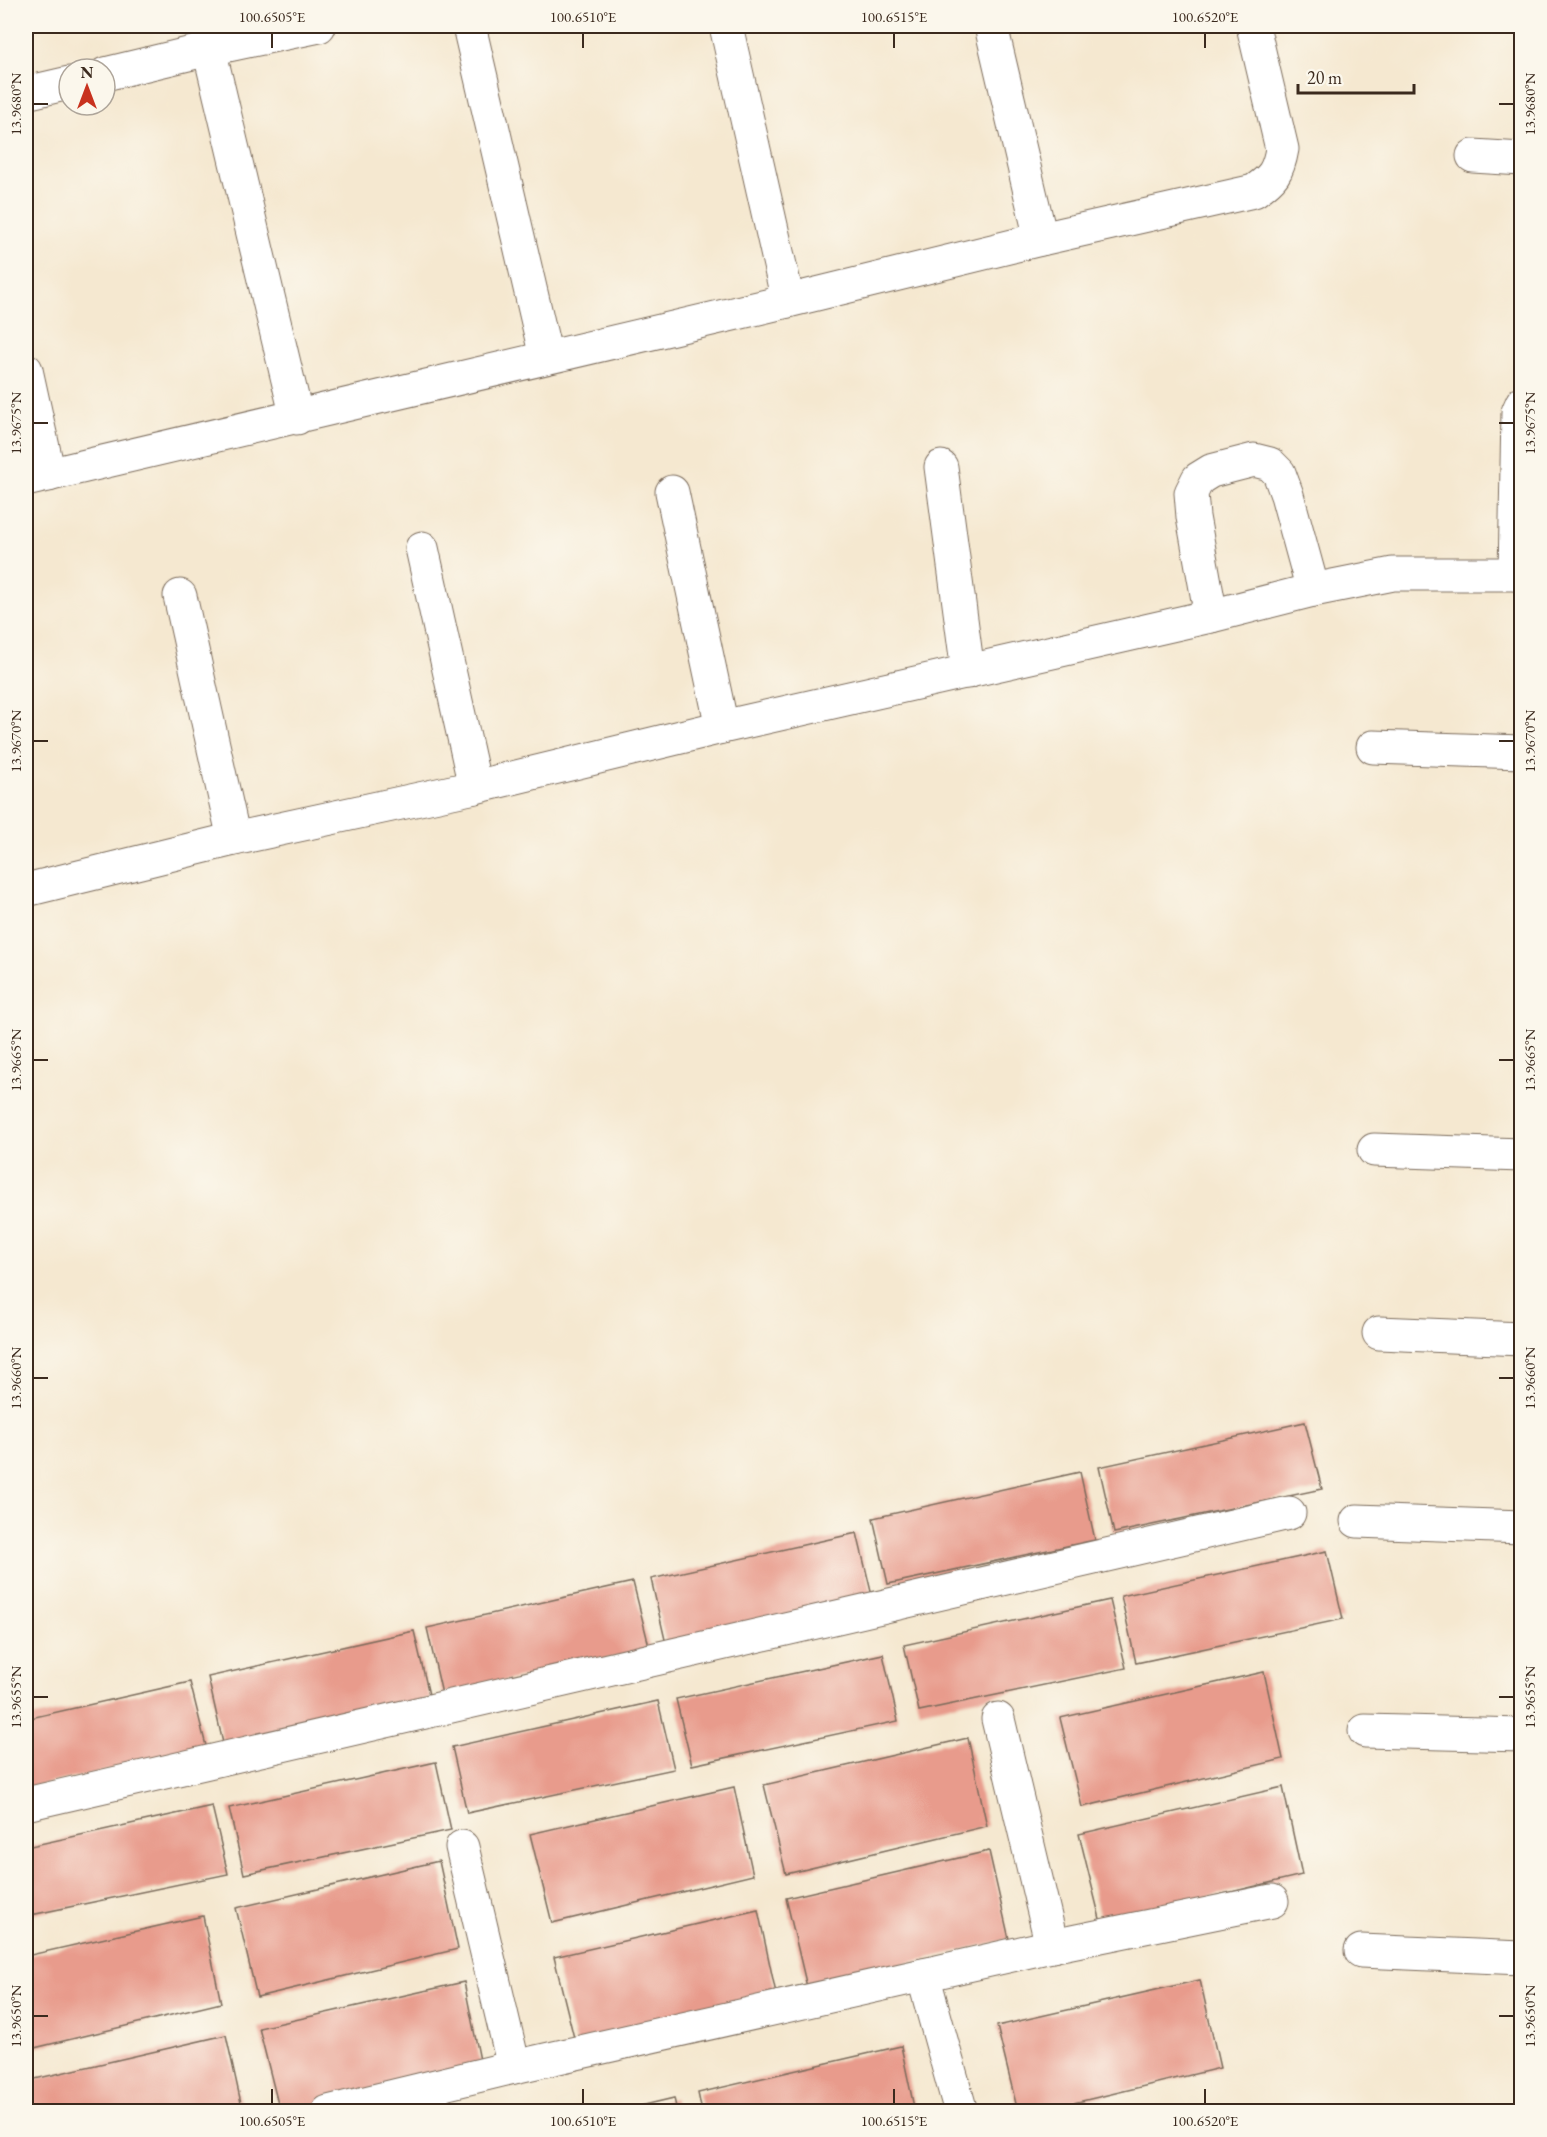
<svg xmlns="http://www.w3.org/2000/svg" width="1547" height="2137" font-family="'EB Garamond',serif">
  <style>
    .building { fill: #e89b8c }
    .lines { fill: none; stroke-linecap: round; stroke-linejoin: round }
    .minor-casing { stroke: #7c6c5c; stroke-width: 35 }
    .minor { stroke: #fff; stroke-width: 33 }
    .ticks { fill: none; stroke: #3b2a1e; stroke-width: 2 }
    .neatline { fill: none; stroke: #3b2a1e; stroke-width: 2 }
    .ticks-label { font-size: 15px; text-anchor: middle; fill: #3b2a1e }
  </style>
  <rect width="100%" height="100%" fill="#fbf7ec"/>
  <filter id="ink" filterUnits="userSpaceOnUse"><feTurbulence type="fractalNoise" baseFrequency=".0167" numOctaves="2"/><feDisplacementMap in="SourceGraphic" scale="12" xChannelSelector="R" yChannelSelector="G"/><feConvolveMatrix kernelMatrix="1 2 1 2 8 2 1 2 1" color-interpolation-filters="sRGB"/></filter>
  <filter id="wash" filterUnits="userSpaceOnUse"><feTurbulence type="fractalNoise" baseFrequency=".008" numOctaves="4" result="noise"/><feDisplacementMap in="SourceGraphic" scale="24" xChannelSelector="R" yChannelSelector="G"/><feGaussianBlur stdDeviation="1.35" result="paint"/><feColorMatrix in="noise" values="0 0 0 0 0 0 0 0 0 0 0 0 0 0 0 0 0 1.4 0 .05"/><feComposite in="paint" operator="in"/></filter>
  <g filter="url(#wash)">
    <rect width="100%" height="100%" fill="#f5e8d0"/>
    <g id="blocks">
      <g class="building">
        <polygon points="1305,1422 1322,1489 1114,1533 1099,1467"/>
        <polygon points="1080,1472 1095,1540 888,1584 873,1518"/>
        <polygon points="857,1533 873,1600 666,1644 651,1579"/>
        <polygon points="1327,1551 1343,1619 1136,1663 1121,1596"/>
        <polygon points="633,1582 650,1650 442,1694 427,1628"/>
        <polygon points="1110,1600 1126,1668 919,1711 904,1645"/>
        <polygon points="414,1631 430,1699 223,1743 208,1677"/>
        <polygon points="883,1654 898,1721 692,1765 676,1699"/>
        <polygon points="1264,1672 1283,1759 1082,1807 1060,1718"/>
        <polygon points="190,1682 207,1750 26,1788 26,1719"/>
        <polygon points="658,1701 674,1769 467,1813 452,1747"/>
        <polygon points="968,1738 987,1826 786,1874 764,1785"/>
        <polygon points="436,1762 451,1830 244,1874 229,1808"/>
        <polygon points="734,1787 753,1875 552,1923 530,1834"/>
        <polygon points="1283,1787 1302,1875 1101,1923 1079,1834"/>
        <polygon points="212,1806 228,1874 26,1916 26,1847"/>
        <polygon points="989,1851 1009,1939 807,1987 786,1898"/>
        <polygon points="439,1861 458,1949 257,1997 236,1908"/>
        <polygon points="758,1910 777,1998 576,2046 554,1957"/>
        <polygon points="203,1916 221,2003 26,2050 26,1956"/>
        <polygon points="1200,1980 1220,2068 1036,2112 1018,2112 997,2026"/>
        <polygon points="464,1982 482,2070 307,2112 280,2112 259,2028"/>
        <polygon points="226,2035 243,2112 30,2112 26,2091 26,2081"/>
        <polygon points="901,2046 915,2112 702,2112 698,2093"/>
        <polygon points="674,2098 677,2112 619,2112 619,2111"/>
      </g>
    </g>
  </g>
  <g filter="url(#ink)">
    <use href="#blocks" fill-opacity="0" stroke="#7c6c5c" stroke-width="1.5"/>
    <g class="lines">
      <g class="minor-casing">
        <g id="minor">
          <polyline points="469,26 546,357"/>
          <polyline points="726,26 788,301"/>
          <polyline points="991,26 1041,239"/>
          <polyline points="209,49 297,418"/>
          <polyline points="105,74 209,49 319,26"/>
          <polyline points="26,93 69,83"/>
          <polyline points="1473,156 1522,159"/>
          <polyline points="26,370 49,475"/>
          <polyline points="941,467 968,672"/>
          <path d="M 26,480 L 788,301 L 1041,239 L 1254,191 C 1273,178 1278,172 1282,149 L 1253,26"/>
          <polyline points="672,492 722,727"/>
          <polyline points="422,548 475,787"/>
          <polyline points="1515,574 1518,412 1522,403"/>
          <polyline points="180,596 234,839"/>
          <polyline points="1211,616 1193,517 1191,493 1198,479 1211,471 1254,460 1270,464 1279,473 1287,495 1313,590"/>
          <polyline points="1373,747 1522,752"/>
          <polyline points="26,890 234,839 475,787 722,727 1211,616 1313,590 1393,574 1522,574"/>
          <polyline points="1374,1150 1522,1155"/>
          <polyline points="1379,1333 1522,1339"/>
          <polyline points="1357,1521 1522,1527"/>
          <polyline points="998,1719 1052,1946"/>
          <polyline points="1365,1731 1522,1735"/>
          <polyline points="26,1804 1289,1513"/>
          <polyline points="462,1847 514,2067"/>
          <polyline points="1361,1951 1522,1958"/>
          <polyline points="923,1975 961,2112"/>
          <polyline points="328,2112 514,2067 1052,1946 1272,1901"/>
        </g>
      </g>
      <use href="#minor" class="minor"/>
    </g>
  </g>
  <path class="ticks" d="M 272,33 L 272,48M 583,33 L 583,48M 894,33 L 894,48M 1205,33 L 1205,48M 33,104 L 48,104M 1499,104 L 1514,104M 33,423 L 48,423M 1499,423 L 1514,423M 33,741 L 48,741M 1499,741 L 1514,741M 33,1060 L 48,1060M 1499,1060 L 1514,1060M 33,1378 L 48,1378M 1499,1378 L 1514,1378M 33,1697 L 48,1697M 1499,1697 L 1514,1697M 33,2016 L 48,2016M 1499,2016 L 1514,2016M 272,2089 L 272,2104M 583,2089 L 583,2104M 894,2089 L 894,2104M 1205,2089 L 1205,2104"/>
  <rect width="1547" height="2137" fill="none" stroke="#fbf7ec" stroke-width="66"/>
  <g transform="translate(87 87)"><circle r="28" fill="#fbf7ec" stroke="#aea59a" stroke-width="1.5"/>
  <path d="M0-4.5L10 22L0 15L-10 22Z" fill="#c8321e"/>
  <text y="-9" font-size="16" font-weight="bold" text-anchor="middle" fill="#3b2a1e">N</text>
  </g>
  <path d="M1298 84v9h116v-9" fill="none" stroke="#3b2a1e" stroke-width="3"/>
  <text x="1307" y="84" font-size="18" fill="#3b2a1e" stroke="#fbf7ec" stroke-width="4.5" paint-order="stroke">20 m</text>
  <rect x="33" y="33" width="1481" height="2071" class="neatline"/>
  <g class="ticks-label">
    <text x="272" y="22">100.6505°E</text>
    <text x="583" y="22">100.6510°E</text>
    <text x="894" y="22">100.6515°E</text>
    <text x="1205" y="22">100.6520°E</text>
    <text transform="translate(16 104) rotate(-90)" y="5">13.9680°N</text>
    <text transform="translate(1530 104) rotate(-90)" y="5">13.9680°N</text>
    <text transform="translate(16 423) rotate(-90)" y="5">13.9675°N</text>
    <text transform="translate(1530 423) rotate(-90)" y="5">13.9675°N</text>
    <text transform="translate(16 741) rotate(-90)" y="5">13.9670°N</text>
    <text transform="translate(1530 741) rotate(-90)" y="5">13.9670°N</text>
    <text transform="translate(16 1060) rotate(-90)" y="5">13.9665°N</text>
    <text transform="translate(1530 1060) rotate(-90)" y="5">13.9665°N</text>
    <text transform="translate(16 1378) rotate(-90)" y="5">13.9660°N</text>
    <text transform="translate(1530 1378) rotate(-90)" y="5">13.9660°N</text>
    <text transform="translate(16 1697) rotate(-90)" y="5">13.9655°N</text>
    <text transform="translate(1530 1697) rotate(-90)" y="5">13.9655°N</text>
    <text transform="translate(16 2016) rotate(-90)" y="5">13.9650°N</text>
    <text transform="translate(1530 2016) rotate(-90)" y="5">13.9650°N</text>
    <text x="272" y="2126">100.6505°E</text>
    <text x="583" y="2126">100.6510°E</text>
    <text x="894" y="2126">100.6515°E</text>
    <text x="1205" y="2126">100.6520°E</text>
  </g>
</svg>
